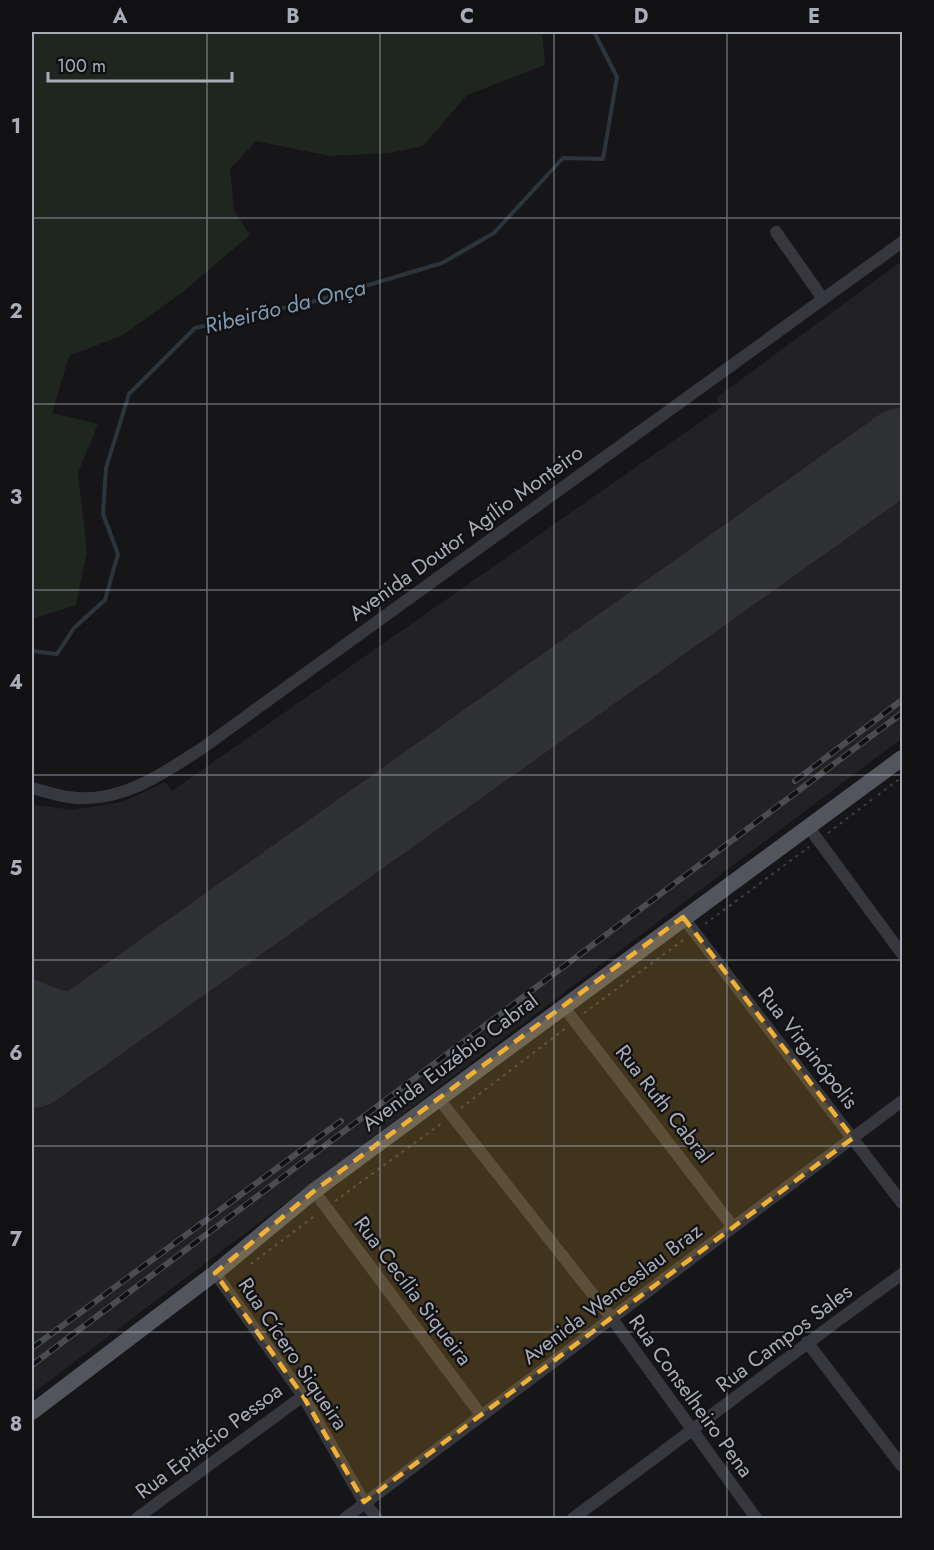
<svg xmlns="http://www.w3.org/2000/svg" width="934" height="1550" font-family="Jost,sans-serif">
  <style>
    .built { fill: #222225 }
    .green { fill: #1e261f }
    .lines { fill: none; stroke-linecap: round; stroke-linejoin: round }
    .stream { stroke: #2c353c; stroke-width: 4 }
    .taxiway { stroke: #303135; stroke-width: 33 }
    .runway { stroke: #303135; stroke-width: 82 }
    .path { stroke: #3d3f44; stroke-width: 2; stroke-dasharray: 3 4.5; stroke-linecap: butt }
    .minor { stroke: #37383d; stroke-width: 12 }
    .major { stroke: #53555c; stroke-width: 16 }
    .rail-casing { stroke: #4a4c52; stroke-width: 6 }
    .rail { stroke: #111113; stroke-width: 4; stroke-dasharray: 11; stroke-linecap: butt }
    .marked { fill: #f2b134; fill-opacity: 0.2; stroke: #f2b134; stroke-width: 4.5; stroke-dasharray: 12 8; stroke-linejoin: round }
    .grid { fill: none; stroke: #a8adb8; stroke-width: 1.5; stroke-opacity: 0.55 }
    .labels { text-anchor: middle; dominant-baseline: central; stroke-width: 4.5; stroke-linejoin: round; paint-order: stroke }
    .street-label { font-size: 21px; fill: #a8adb8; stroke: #111113 }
    .water-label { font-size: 22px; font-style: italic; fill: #7f9bb3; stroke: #111113 }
    .neatline { fill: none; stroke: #a8adb8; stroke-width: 2 }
    .grid-label { font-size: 20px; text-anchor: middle; font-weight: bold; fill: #a8adb8 }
  </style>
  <rect width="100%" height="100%" fill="#161618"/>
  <polygon class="built" points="902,261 902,738 32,1394 32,804 72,810 122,802 165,782 172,791 722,407 716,398"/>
  <polygon class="green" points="32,32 542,32 545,65 467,95 423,146 390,153 330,156 256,141 230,169 234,210 250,235 184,291 123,335 69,356 52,413 98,424 78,473 87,551 76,605 32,619"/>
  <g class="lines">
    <polyline class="stream" points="32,651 57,654 74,628 105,600 118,554 103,514 106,468 129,394 195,328 315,301 442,263 494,233 563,158 603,159 617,77 594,32"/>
    <path class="taxiway" d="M 32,996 C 70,1015 93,1013 132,996"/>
    <polyline class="runway" points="32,1067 902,449"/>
    <g class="path">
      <polyline points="878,795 902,777"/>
      <polyline points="828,833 874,798"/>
      <polyline points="705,924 809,847"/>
      <polyline points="584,1013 686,938"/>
      <polyline points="461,1108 566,1028"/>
      <polyline points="335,1201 442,1123"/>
      <polyline points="251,1264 316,1215"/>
    </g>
    <g class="minor">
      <polyline points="776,232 823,299"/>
      <path d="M 32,788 C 43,791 56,795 68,797 C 118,805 161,775 201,749 L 902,242"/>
      <polyline points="810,829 902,954"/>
      <polyline points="683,917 902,1203"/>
      <polyline points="563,1006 733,1227"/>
      <polyline points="439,1099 613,1320 756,1518"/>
      <polyline points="314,1191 481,1415"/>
      <polyline points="215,1273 303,1396 364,1502 377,1518"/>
      <polyline points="807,1342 902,1466"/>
      <polyline points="137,1518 303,1396"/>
      <polyline points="345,1518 902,1101"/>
      <path d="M 573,1518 C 684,1438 791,1353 902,1274"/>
    </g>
    <polyline class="major" points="32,1412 215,1273 314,1191 902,758"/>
    <g class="rail-casing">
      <g id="rail">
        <polyline points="795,781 902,700"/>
        <polyline points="32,1348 341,1121"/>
        <polyline points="32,1365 902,713"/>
      </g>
    </g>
    <use href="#rail" class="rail"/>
  </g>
  <path class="marked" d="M 683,917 L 853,1138 L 364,1502 L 303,1396 L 215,1273 L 314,1191 Z"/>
  <path class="grid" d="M 207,32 L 207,1518M 380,32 L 380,1518M 554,32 L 554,1518M 727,32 L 727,1518M 32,218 L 902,218M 32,404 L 902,404M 32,590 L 902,590M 32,775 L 902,775M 32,960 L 902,960M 32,1146 L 902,1146M 32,1332 L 902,1332"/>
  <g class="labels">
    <g class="street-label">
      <text transform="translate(466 533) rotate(-36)">Avenida Doutor Agílio Monteiro</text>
      <text transform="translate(808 1048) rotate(52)">Rua Virginópolis</text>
      <text transform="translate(450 1062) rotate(-37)">Avenida Euzébio Cabral</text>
      <text transform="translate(664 1104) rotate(52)">Rua Ruth Cabral</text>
      <text transform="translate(413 1291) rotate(53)">Rua Cecília Siqueira</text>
      <text transform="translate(612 1294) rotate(-37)">Avenida Wenceslau Braz</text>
      <text transform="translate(784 1338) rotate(-37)">Rua Campos Sales</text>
      <text transform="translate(293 1354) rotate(56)">Rua Cícero Siqueira</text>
      <text transform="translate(691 1396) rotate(54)">Rua Conselheiro Pena</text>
      <text transform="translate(209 1441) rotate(-37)">Rua Epitácio Pessoa</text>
    </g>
    <g class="water-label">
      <text transform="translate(285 306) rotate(-14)">Ribeirão da Onça</text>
    </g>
  </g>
  <rect width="934" height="1550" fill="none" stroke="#111113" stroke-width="66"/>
  <path d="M48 72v9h184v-9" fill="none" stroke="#a8adb8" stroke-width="3"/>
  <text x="57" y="72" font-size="18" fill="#a8adb8" stroke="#111113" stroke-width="4.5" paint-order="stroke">100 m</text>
  <rect x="33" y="33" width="868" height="1484" class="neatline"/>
  <g class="grid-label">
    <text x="120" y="23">A</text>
    <text x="293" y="23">B</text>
    <text x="467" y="23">C</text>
    <text x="641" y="23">D</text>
    <text x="814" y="23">E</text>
    <text x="16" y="133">1</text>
    <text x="16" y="318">2</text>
    <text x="16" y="504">3</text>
    <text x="16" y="689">4</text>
    <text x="16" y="875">5</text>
    <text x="16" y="1060">6</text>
    <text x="16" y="1246">7</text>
    <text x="16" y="1431">8</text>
  </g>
</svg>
